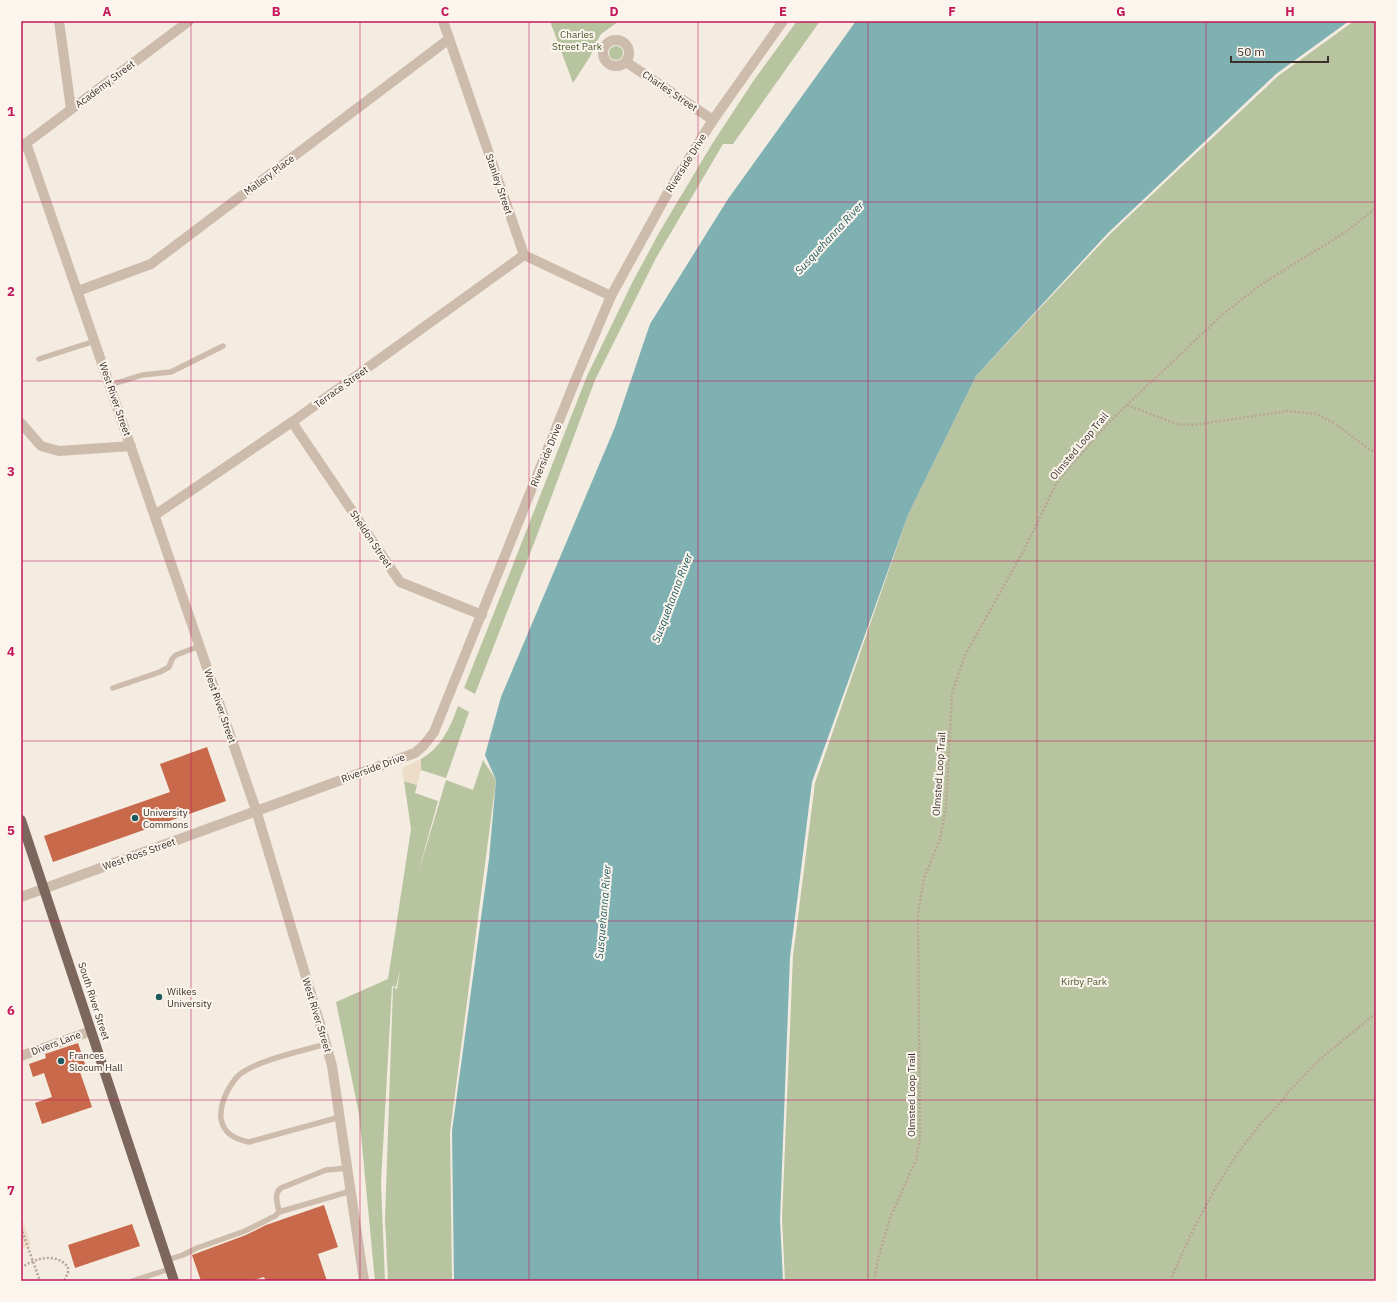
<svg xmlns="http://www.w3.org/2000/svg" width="1397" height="1302" font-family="'IBM Plex Sans',sans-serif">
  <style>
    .green { fill: #b8c4a0 }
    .plaza { fill: #ecdcc8 }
    .water { fill: #7fb0b2 }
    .building { fill: #c8694b }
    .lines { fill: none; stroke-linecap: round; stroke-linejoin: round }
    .path { stroke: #b9a596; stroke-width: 2.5; stroke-dasharray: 2 2; stroke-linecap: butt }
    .lane { stroke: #cdbbac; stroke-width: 5.5 }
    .street { stroke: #cdbbac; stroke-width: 10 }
    .primary { stroke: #7d675c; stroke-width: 10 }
    .grid { fill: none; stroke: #c2185b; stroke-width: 1; stroke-opacity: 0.55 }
    .poi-dot { fill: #1f5a5e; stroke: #fbf5ee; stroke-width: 1.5 }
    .labels { text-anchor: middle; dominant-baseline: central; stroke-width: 4; stroke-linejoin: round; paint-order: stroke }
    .park-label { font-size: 10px; fill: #4a5a2e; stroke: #fbf5ee }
    .street-label { font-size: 10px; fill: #3b302b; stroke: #fbf5ee }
    .poi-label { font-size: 10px; fill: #3b302b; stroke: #fbf5ee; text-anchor: start }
    .water-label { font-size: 11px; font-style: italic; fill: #1f5a5e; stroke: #fbf5ee }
    .neatline { fill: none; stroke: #c2185b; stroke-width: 1.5 }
    .grid-label { font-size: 13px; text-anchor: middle; font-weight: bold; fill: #c2185b }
  </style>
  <rect width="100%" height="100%" fill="#f4ebe1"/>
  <g class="green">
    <polygon points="550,21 619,21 601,34 593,48 591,55 573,83"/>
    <polygon points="797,21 820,21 733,144 723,144 656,258 595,380 536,538 475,694 464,688 509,575 587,376 632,283 660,231 712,144 754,80"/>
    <polygon points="1354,21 1376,21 1376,1281 785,1281 782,1218 793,956 815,783 908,515 976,376 1109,235 1278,76"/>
    <circle cx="616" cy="53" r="7"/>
    <path d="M 458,706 L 469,712 L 446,778 L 421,770 L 421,759 C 441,748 451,726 458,706 Z"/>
    <polygon points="483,760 496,780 450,1132 452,1281 388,1281 385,1219 393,987 397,989 400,970 396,987 392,986 381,1183 385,1281 375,1281 359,1114 336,1002 388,979 411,829 404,781 417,785 415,793 438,801 417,877 446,780 473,790"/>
  </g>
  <g class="plaza">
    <polygon points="421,759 421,770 417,785 404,781 402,768"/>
    <polygon points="21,1215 31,1245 23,1248 21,1241"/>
  </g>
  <polygon class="water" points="856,21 1349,21 1276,74 1108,233 976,376 908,515 812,782 790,957 780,1220 783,1281 454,1281 452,1131 489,859 496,780 485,755 501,697 615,427 650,324 728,199"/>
  <g class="building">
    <polygon points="207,747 226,801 53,862 44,836 170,792 160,764"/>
    <polygon points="78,1043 87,1070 80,1072 92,1107 42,1124 35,1103 52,1097 44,1073 33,1077 29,1064 46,1058 45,1054"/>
    <polygon points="324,1205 338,1247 318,1254 327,1281 266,1281 264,1277 251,1281 201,1281 192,1255 246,1235 266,1225"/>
    <polygon points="132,1224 140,1246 75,1268 68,1245"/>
  </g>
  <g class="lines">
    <g class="path">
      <polyline points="1127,405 1177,424 1194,425 1287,411 1317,414 1334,423 1369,449 1376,452"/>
      <polyline points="21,1228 40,1281"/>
      <path d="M 21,1268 C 35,1258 56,1252 68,1267 L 68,1273 L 64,1281"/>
      <polyline points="874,1281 878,1259 890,1218 916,1160 920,1138 918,913 924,878 940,839 946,807 952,693 965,655 1024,550 1058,480 1109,422 1223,314 1262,284 1347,231 1376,208"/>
      <polyline points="1170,1281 1190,1236 1213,1192 1237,1154 1261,1123 1283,1100 1288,1092 1319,1060 1376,1013"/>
    </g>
    <g class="lane">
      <polyline points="39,359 95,341"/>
      <polyline points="110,385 142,375 171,372 223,346"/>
      <polyline points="113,688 160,672 169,667 172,659 176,655 200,646"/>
      <path d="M 326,1044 C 302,1051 257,1060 239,1075 C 234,1080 230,1086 227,1092 C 223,1100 220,1110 221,1119 C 224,1134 235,1139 249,1142 L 340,1117"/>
      <path d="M 279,1212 C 278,1204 273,1194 281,1188 L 326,1170 L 348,1168"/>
      <polyline points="167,1260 183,1255 197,1248 245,1231 275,1216 279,1212 351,1191"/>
      <polyline points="132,1281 170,1269"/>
    </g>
    <g class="street">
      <polyline points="59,21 71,109"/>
      <polyline points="443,21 524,255 611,296"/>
      <circle cx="616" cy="53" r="13"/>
      <polyline points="626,62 713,120"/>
      <polyline points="26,143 256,810 326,1044 332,1066 364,1281"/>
      <polyline points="21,147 189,21"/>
      <polyline points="78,291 151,264 449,39"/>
      <polyline points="292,422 400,582 482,615"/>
      <polyline points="21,423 41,446 59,451 131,446"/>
      <polyline points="155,515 292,422 524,255"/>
      <polyline points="21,897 415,753 424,745 434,732 575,381 611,296 671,187 713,120 783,21"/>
      <polyline points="21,1056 91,1031"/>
    </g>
    <polyline class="primary" points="21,820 174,1281"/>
  </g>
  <path class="grid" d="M 191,21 L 191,1281M 360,21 L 360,1281M 529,21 L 529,1281M 698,21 L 698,1281M 868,21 L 868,1281M 1037,21 L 1037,1281M 1206,21 L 1206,1281M 21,202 L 1376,202M 21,381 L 1376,381M 21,561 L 1376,561M 21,741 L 1376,741M 21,921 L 1376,921M 21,1100 L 1376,1100"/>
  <g class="poi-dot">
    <circle cx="135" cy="818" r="4"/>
    <circle cx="159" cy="997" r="4"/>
    <circle cx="61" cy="1061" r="4"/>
  </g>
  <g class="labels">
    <g class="park-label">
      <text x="577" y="34">Charles<tspan x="577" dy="12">Street Park</tspan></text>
      <text x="1084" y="981">Kirby Park</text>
    </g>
    <g class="street-label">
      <text transform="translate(105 84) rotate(-37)">Academy Street</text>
      <text transform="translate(670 91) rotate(34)">Charles Street</text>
      <text transform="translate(686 163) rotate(-58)">Riverside Drive</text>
      <text transform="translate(269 175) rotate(-37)">Mallery Place</text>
      <text transform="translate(499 184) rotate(71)">Stanley Street</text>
      <text transform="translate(341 387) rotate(-36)">Terrace Street</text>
      <text transform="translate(115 399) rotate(71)">West River Street</text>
      <text transform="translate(1079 446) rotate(-50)">Olmsted Loop Trail</text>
      <text transform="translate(546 455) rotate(-68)">Riverside Drive</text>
      <text transform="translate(371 539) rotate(56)">Sheldon Street</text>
      <text transform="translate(220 706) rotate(71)">West River Street</text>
      <text transform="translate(373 768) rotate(-20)">Riverside Drive</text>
      <text transform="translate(939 774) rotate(-86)">Olmsted Loop Trail</text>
      <text transform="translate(139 854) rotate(-20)">West Ross Street</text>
      <text transform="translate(94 1001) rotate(72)">South River Street</text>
      <text transform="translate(317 1015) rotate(73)">West River Street</text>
      <text transform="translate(56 1043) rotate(-20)">Divers Lane</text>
      <text transform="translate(911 1095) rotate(-90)">Olmsted Loop Trail</text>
    </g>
    <g class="poi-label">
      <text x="143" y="812">University<tspan x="143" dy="12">Commons</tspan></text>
      <text x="167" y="991">Wilkes<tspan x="167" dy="12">University</tspan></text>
      <text x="69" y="1055">Frances<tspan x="69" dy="12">Slocum Hall</tspan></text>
    </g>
    <g class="water-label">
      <text transform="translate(829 238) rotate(-47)">Susquehanna River</text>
      <text transform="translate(672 598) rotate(-69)">Susquehanna River</text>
      <text transform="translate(603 912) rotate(-85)">Susquehanna River</text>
    </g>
  </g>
  <rect width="1397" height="1302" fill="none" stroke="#fbf5ee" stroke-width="44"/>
  <path d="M1231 56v6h97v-6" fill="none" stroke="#3b302b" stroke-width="2"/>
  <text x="1237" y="56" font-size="12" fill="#3b302b" stroke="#fbf5ee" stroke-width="3" paint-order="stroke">50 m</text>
  <rect x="22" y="22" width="1353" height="1258" class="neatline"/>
  <g class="grid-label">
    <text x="107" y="16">A</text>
    <text x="276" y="16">B</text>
    <text x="445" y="16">C</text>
    <text x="614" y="16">D</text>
    <text x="783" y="16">E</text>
    <text x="952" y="16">F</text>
    <text x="1121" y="16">G</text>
    <text x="1290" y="16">H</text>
    <text x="11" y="116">1</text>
    <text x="11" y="296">2</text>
    <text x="11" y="476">3</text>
    <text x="11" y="656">4</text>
    <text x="11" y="835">5</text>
    <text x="11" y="1015">6</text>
    <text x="11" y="1195">7</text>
  </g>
</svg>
